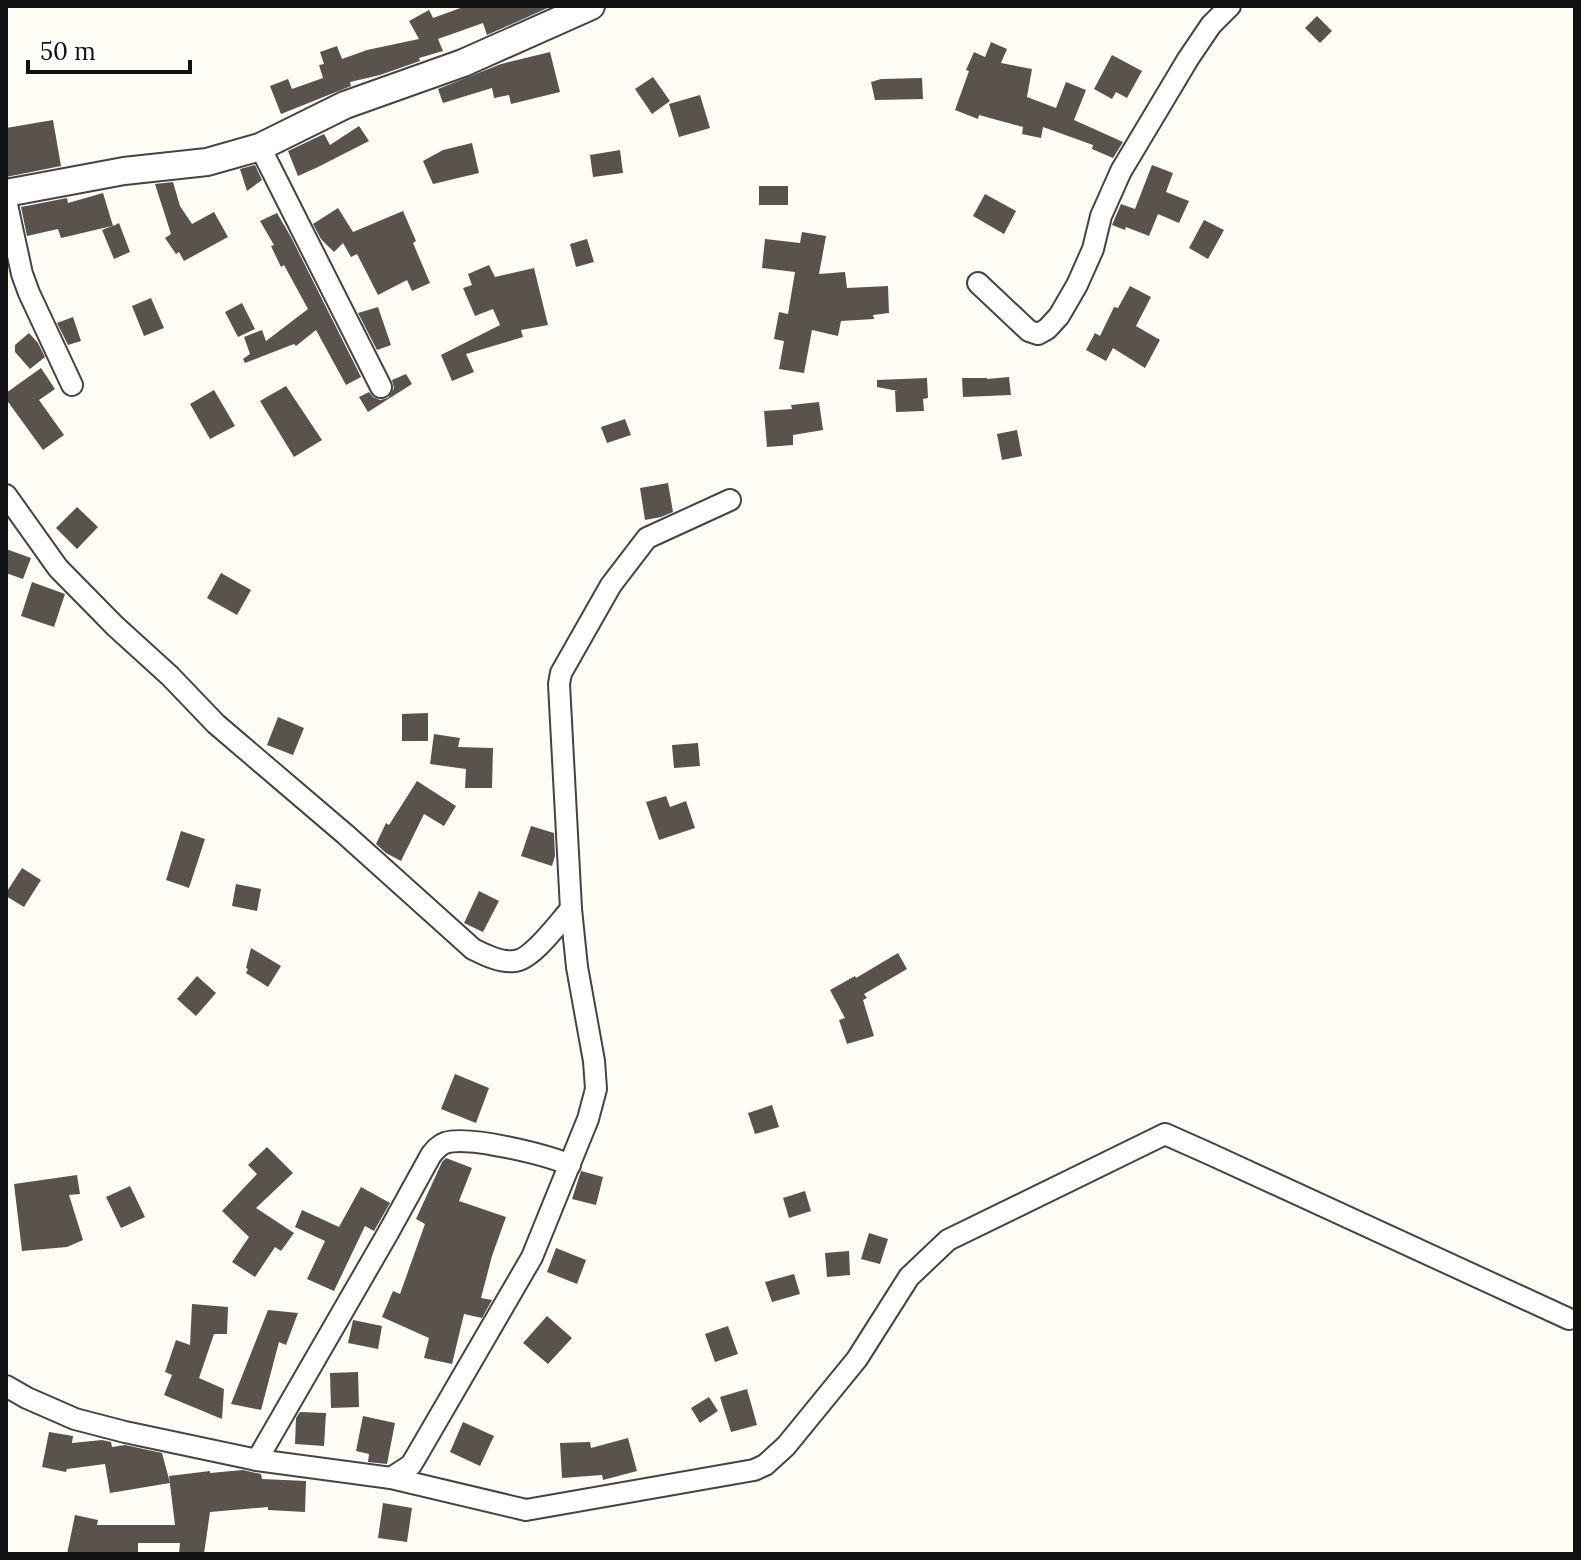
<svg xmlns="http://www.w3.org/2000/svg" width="1581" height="1560" font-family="Lora,serif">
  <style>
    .building { fill: #5a524d }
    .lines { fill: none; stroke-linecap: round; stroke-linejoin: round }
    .minor-casing { stroke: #444; stroke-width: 24 }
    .tertiary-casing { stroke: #444; stroke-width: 30 }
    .minor { stroke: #fff; stroke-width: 20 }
    .tertiary { stroke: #fff; stroke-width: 26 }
  </style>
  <rect width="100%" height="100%" fill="#fffdf5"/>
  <g class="building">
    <polygon points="466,6 552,6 487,35 483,23 438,39 443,51 419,58 420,61 380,75 350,82 351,86 281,114 270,86 288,79 292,89 323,78 319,65 324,64 320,52 337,46 342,59 367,50 419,39 409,21 429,10 433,18"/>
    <polygon points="1317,16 1332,31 1320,43 1305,28"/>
    <polygon points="991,42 1007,49 1001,63 1032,69 1027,97 1056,108 1066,82 1086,90 1074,120 1123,142 1113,158 1092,149 1093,145 1043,127 1041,138 1022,134 1023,127 979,115 978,119 955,110 969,71 966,70 974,52 985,57"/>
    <polygon points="550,52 560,92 511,104 509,95 494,98 492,88 443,103 438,89 501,64"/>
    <polygon points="1112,55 1142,71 1127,98 1116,92 1112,99 1094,89"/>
    <polygon points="653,77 670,101 652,114 635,89"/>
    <polygon points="922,78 923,99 875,100 871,82 881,79"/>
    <polygon points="700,95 710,128 679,137 669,104"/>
    <polygon points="53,120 61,166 6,177 6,128"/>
    <polygon points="359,126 369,141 318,167 298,176 288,151 324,134 330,145"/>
    <polygon points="472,143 479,173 433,184 423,161 443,150"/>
    <polygon points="620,150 623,173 593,177 590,155"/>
    <polygon points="255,165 262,180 247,191 240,169"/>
    <polygon points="1152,165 1173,173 1166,192 1189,201 1179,223 1158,214 1149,236 1126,227 1125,230 1112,225 1121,204 1135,209"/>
    <polygon points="173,182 180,206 192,224 214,212 228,237 184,261 179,252 176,254 165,238 171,234 155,184"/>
    <rect x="759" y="186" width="29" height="19"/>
    <polygon points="103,193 113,226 119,223 130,252 114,259 102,230 112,226 61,238 58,229 27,236 21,207 67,198 68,203"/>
    <polygon points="985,194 1016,211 1004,234 973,216"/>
    <polygon points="338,208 353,232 403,211 416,241 413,243 430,283 412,291 407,280 378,295 357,254 351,257 343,243 334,252 321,239 313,224"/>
    <polygon points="277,213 291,237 361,377 346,385 316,330 296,346 294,344 245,363 243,359 250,354 244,337 262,330 266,341 308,309 284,265 281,267 271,246 274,245 260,221"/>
    <polygon points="1204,220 1224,230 1208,259 1189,248"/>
    <polygon points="802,232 826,236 819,274 845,272 847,288 888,286 889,313 873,315 874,319 841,321 838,336 812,330 804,373 779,369 784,341 774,339 779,312 788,314 795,272 762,268 765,239 800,243"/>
    <polygon points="587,239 594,262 576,267 570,244"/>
    <polygon points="489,265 495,277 534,268 548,325 521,330 523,337 466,354 474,372 452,381 441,355 500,325 493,309 475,316 463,288 472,285 468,274"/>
    <polygon points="1130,286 1151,297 1136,326 1160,340 1145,368 1113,348 1106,361 1086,350 1095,333 1100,336 1114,307 1118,308"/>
    <polygon points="151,298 164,328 144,336 132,306"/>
    <polygon points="242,303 255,329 238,337 225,312"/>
    <polygon points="378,307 391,345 377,350 358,313"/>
    <polygon points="73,317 81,341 68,345 57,323"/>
    <polygon points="29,333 38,343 45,357 30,369 15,352 15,345"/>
    <polygon points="41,368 55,389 39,400 64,435 43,450 6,399 6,393"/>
    <polygon points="406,374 412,384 368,412 359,397 369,392 373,397 380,400 388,398 394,388 392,380"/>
    <polygon points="1009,377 1011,395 963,397 962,378 987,378 987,379"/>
    <polygon points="927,378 928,398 923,399 924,411 896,412 895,391 898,391 877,387 877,380"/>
    <polygon points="286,386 322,440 294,457 260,401"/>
    <polygon points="214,390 235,426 210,439 190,404"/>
    <polygon points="819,402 823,430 793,435 793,445 767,447 764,411 792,409 791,405"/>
    <polygon points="625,419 631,435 607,443 601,427"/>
    <polygon points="1017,430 1022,456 1002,460 997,434"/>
    <polygon points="668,483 673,512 661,517 645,520 640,488"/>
    <polygon points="77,507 98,527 77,549 56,528"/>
    <polygon points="6,549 31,558 23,579 6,573"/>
    <polygon points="221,573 251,590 237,615 207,598"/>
    <polygon points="32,582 65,594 54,627 21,616"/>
    <polygon points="428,713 428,741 402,741 402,714"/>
    <polygon points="278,717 304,728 293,755 267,745"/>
    <polygon points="434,734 460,738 458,747 493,748 492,788 465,788 466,769 430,764"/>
    <polygon points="698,743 700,766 674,768 672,745"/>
    <polygon points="417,781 456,806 444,826 424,814 401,861 386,853 376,844 386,823 389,825"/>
    <polygon points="666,796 670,807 686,801 695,828 659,840 646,802"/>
    <polygon points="531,826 554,833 555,856 552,866 521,856"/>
    <polygon points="181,831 205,839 189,888 166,880"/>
    <polygon points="22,868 41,880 24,907 6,896 6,893"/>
    <polygon points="236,884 261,889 257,911 232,906"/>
    <polygon points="479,891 499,901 483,932 464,923"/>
    <polygon points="251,948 281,966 268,987 246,973 248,969 246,968"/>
    <polygon points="898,953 907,969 864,994 867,998 863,1000 874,1036 847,1044 839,1020 845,1018 830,990 855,976 856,978"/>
    <polygon points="197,976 216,993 196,1016 177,999"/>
    <polygon points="455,1074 489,1088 476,1123 441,1109"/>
    <polygon points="772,1105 779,1127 755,1134 748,1113"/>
    <polygon points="267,1147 293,1173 256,1208 294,1233 281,1251 275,1247 255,1277 232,1262 249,1237 222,1211 257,1174 248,1165"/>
    <polygon points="446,1158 472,1168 459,1201 506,1217 492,1256 481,1298 492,1300 482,1318 464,1314 452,1364 424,1358 429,1338 382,1317 393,1291 400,1294 425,1224 416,1219 442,1162"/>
    <polygon points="581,1171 603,1177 596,1205 572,1199"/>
    <polygon points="77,1175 80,1194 69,1195 83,1240 67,1247 22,1251 14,1184"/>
    <polygon points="130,1186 145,1217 121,1228 106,1197"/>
    <polygon points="361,1187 390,1203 374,1231 365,1226 334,1291 307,1279 325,1241 295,1227 302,1210 339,1227"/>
    <polygon points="805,1191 811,1211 789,1218 783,1198"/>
    <polygon points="869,1233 888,1239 880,1264 861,1259"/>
    <polygon points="556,1248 586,1260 577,1284 547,1272"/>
    <polygon points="849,1251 850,1275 827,1277 825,1253"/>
    <polygon points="794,1274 800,1294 772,1302 765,1282"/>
    <polygon points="192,1304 228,1307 227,1334 214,1334 199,1378 224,1389 222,1419 164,1395 172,1375 165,1372 176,1340 190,1345"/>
    <polygon points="268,1310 298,1313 286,1345 279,1342 261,1410 231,1404"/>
    <polygon points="547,1316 572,1338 548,1364 523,1343"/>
    <polygon points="353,1320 382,1326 378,1349 348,1343"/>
    <polygon points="728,1326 738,1354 715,1362 705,1334"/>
    <polygon points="358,1372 359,1407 331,1408 330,1373"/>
    <polygon points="747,1389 757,1425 731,1432 720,1397"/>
    <polygon points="709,1397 718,1411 700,1423 691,1408"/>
    <polygon points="300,1412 326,1413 324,1446 295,1444 296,1418"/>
    <polygon points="363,1416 395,1423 387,1464 368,1462 369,1454 356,1451"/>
    <polygon points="463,1422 494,1436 480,1466 450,1452"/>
    <polygon points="49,1432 73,1436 72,1443 102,1440 111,1442 112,1447 125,1445 162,1453 170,1483 110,1493 105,1464 67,1469 66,1472 42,1467"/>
    <polygon points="628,1438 637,1471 603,1480 602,1475 562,1478 560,1443 590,1442 591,1448"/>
    <polygon points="243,1470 261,1474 262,1479 306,1481 305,1512 268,1510 268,1507 210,1512 204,1554 179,1554 180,1543 138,1543 138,1554 67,1554 75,1515 98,1520 97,1525 175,1525 169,1476 210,1471 210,1473"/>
    <polygon points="383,1503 412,1508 407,1542 378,1538"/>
  </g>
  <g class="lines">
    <g class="minor-casing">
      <g id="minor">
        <polyline points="260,147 381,387"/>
        <polyline points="6,200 22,274 29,293 72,385"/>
        <polyline points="978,283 1029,331 1038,334 1047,329 1059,316 1077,285 1093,249 1101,216 1121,171 1188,59 1211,25 1230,6"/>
        <path d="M 6,495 L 58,568 L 115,626 L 170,676 L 216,724 L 345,834 L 473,949 C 485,955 501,963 515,961 C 533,959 559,922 571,909"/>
        <polyline points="6,1386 27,1398 75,1419 125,1432 257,1460 391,1478 526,1510 754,1470 765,1465 786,1446 857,1359 909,1277 948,1240 1165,1134 1210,1154 1569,1319"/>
        <path d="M 257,1460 L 388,1233 L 431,1155 C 435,1150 439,1145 445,1143 C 468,1135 547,1155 570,1165"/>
        <polyline points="391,1478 411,1465 417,1455 532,1257 588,1119 596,1089 594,1061 577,967 571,909 559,684 561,673 611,585 647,538 730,500"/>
      </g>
    </g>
    <g class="tertiary-casing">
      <polyline id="tertiary" points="6,193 124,171 207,162 260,147 345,105 463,63 591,6"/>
    </g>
    <use href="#minor" class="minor"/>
    <use href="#tertiary" class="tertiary"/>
  </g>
  <rect width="1581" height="1560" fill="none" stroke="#111111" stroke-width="16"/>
  <path d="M28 60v12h162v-12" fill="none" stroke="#111111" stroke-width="4"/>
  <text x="40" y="60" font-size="24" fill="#111111" stroke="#ffffff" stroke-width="6" paint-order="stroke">50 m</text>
</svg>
